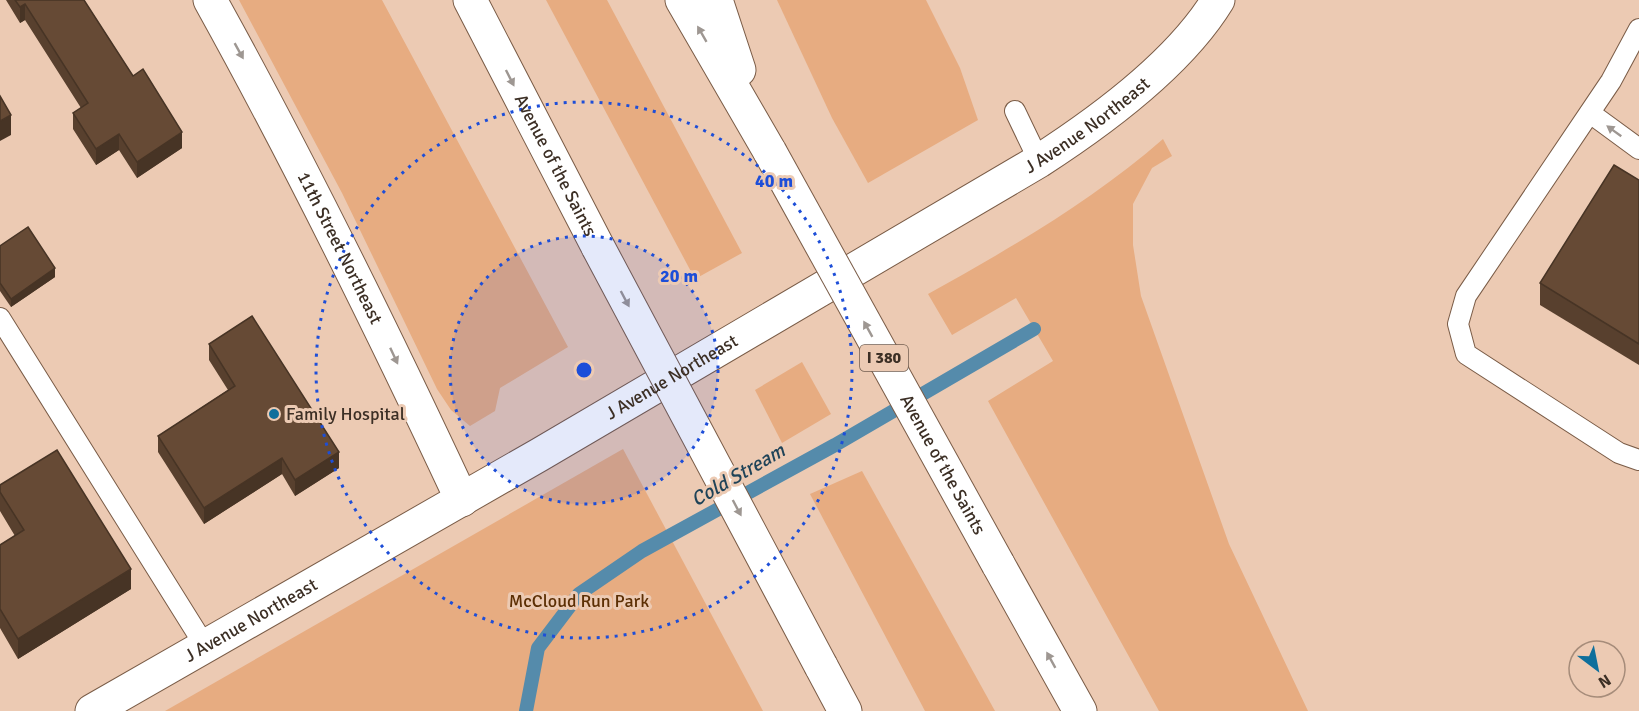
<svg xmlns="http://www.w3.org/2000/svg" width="1639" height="711" font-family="Signika,sans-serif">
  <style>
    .green { fill: #e7ac81 }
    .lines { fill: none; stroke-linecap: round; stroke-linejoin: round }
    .stream { stroke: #558bab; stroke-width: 14 }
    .lane-casing { stroke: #7a5c47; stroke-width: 22 }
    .secondary-casing { stroke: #7a5c47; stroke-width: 35 }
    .highway-casing { stroke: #7a5c47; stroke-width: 35 }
    .lane { stroke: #fff; stroke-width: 20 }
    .secondary { stroke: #fff; stroke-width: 33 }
    .highway { stroke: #fff; stroke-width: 33 }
    .highway-bridge-casing { stroke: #7a5c47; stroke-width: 35; stroke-linecap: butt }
    .highway-bridge { stroke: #fff; stroke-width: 33 }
    .wall { fill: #58402e }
    .shaded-wall { fill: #473425 }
    .building { fill: #664a35; stroke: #473425; stroke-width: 1.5 }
    .oneway { fill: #9e9792 }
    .ring { fill: none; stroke: #1d4ed8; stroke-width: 3; stroke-dasharray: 3 6 }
    .poi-dot { fill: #0e6f9c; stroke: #eccab3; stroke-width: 2 }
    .labels { text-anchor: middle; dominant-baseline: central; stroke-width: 6; stroke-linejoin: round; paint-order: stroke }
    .shield { fill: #eccab3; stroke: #715e50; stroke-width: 1.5 }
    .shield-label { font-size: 16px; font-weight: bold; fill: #3c2f25 }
    .street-label { font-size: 18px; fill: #3c2f25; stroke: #eccab3 }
    .poi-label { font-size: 18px; fill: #3c2f25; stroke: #eccab3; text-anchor: start }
    .park-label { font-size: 18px; fill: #5c2f04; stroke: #eccab3 }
    .water-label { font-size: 20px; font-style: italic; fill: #1f4358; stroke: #eccab3 }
    .centre { fill: #1d4ed8; stroke: #eccab3; stroke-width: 3 }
    .ring-label { font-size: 18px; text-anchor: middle; font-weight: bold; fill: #1d4ed8; stroke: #eccab3; stroke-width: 6; stroke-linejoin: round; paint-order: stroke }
  </style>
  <rect width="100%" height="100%" fill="#eccab3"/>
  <g class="green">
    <polygon points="239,0 382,0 568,347 500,388 495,411 470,426 451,410 437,389 342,193"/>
    <polygon points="546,0 607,0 742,253 695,279"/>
    <polygon points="777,0 926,0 960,68 978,120 868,183 832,118"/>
    <path d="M 1163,139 L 1172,156 L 1152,168 L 1133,204 L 1133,245 L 1141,296 L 1229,544 L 1308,711 L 1159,711 L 988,401 L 1053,361 L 1016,298 L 952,335 L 928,294 C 1011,248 1092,201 1163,139 Z"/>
    <polygon points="802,362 831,414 782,443 755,390"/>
    <polygon points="623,449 763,711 165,711"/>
    <polygon points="862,471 995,711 925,711 810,494"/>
  </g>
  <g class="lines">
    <polyline class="stream" points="526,711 538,648 579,594 642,551 835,445 1034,329"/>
    <g class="lane-casing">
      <g id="lane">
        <polyline points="1639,29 1611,81 1466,296 1458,324 1466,354 1619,453 1639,460"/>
        <polyline points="1015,111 1039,161"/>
        <polyline points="1590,113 1639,149"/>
        <polyline points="0,318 205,646"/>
      </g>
    </g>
    <g class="secondary-casing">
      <g id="secondary">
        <path id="s1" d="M 210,0 C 301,164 383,331 462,500"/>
        <path id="s2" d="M 92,711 L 539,455 L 1039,161 C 1101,121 1179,64 1218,0"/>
      </g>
    </g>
    <g class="highway-casing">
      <g id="highway">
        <path id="s3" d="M 470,0 L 598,247"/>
        <polyline points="682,0 770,152"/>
        <polyline points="716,0 739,70"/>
        <polyline points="998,564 1080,711"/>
        <polyline points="821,666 845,711"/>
      </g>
    </g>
    <use href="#lane" class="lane"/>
    <use href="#secondary" class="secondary"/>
    <use href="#highway" class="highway"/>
    <g class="highway-bridge-casing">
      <g id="highway-bridge">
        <path id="s4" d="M 770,152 L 998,564"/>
        <polyline points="598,247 821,666"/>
      </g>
    </g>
    <use href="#highway-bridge" class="highway-bridge"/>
  </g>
  <g class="wall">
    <polygon points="6,0 84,0 133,76 182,148 137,178 119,150 96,165 73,129 73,113 81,108 25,20 20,23"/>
    <polygon points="1639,180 1639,365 1540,305 1540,283"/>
    <polygon points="0,246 55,277 11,307 0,291"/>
    <polygon points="209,344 339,468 295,496 282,474 204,524 158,452 158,436 228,390 209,360"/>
    <polygon points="0,485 131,589 18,659 0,628 0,545 15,536 0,511"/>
  </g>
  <g class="shaded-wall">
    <polygon points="25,4 25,20 20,23 20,7"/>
    <polygon points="11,115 11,135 0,141 0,121"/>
    <polygon points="182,132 182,148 137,178 137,162"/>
    <polygon points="119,134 119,150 96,165 96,149"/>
    <polygon points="55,268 55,277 11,307 11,299"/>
    <polygon points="339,452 339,468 295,496 295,480"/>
    <polygon points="282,458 282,474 204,524 204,508"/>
    <polygon points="131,569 131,589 18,659 18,639"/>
  </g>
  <g class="building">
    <polygon points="15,0 84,0 133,76 143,69 182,132 137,162 119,134 96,149 73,113 88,103 25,4 20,7"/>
    <polygon points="0,96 11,115 0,121"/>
    <polygon points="1614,165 1639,180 1639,344 1540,283"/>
    <polygon points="28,227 55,268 11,299 0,283 0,246"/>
    <polygon points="252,316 339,452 295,480 282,458 204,508 158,436 235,386 209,344"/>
    <polygon points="57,450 131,569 18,639 0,609 0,545 24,530 0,492 0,485"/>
  </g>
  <defs><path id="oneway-solid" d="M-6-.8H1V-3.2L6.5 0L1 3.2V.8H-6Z" transform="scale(1.5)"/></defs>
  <g class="oneway">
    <use href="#oneway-solid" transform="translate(702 34) rotate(-120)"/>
    <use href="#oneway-solid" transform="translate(239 51) rotate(61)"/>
    <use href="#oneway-solid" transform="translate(510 78) rotate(63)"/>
    <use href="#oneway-solid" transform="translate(1614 131) rotate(-144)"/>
    <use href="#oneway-solid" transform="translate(625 299) rotate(62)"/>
    <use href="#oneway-solid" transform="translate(868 329) rotate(-119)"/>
    <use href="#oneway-solid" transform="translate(394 356) rotate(65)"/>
    <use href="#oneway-solid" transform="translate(737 508) rotate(62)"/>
    <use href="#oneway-solid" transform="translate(1051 660) rotate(-119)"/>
  </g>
  <circle cx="584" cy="370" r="134" fill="#1d4ed8" fill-opacity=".12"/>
  <g class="ring">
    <circle cx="584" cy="370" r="134"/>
    <circle cx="584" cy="370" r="268"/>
  </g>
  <circle class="poi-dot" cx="274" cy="414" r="6"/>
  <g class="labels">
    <rect class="shield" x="860" y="345" width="48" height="26" rx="4.5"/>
    <g class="shield-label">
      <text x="884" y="358">I 380</text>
    </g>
    <g class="street-label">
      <text stroke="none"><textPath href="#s2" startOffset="1155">J Avenue Northeast</textPath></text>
      <text stroke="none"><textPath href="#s3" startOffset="186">Avenue of the Saints</textPath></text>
      <text stroke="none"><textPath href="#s1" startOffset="280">11th Street Northeast</textPath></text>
      <text stroke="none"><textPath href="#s2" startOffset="669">J Avenue Northeast</textPath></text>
      <text stroke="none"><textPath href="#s4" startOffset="357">Avenue of the Saints</textPath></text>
      <text stroke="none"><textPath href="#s2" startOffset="183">J Avenue Northeast</textPath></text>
    </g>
    <g class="poi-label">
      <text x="286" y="414">Family Hospital</text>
    </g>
    <g class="park-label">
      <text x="579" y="601">McCloud Run Park</text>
    </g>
    <g class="water-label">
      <text transform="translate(738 475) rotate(-30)">Cold Stream</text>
    </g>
  </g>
  <circle cx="584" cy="370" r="9" class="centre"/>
  <g class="ring-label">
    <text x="774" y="187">40 m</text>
    <text x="679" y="282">20 m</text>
  </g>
  <g transform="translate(1597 669) rotate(148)"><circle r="28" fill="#eccab3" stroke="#a68c7a" stroke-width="1.5"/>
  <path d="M0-4.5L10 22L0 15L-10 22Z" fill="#0e6f9c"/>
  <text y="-9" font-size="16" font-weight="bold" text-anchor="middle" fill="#3c2f25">N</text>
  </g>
</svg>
